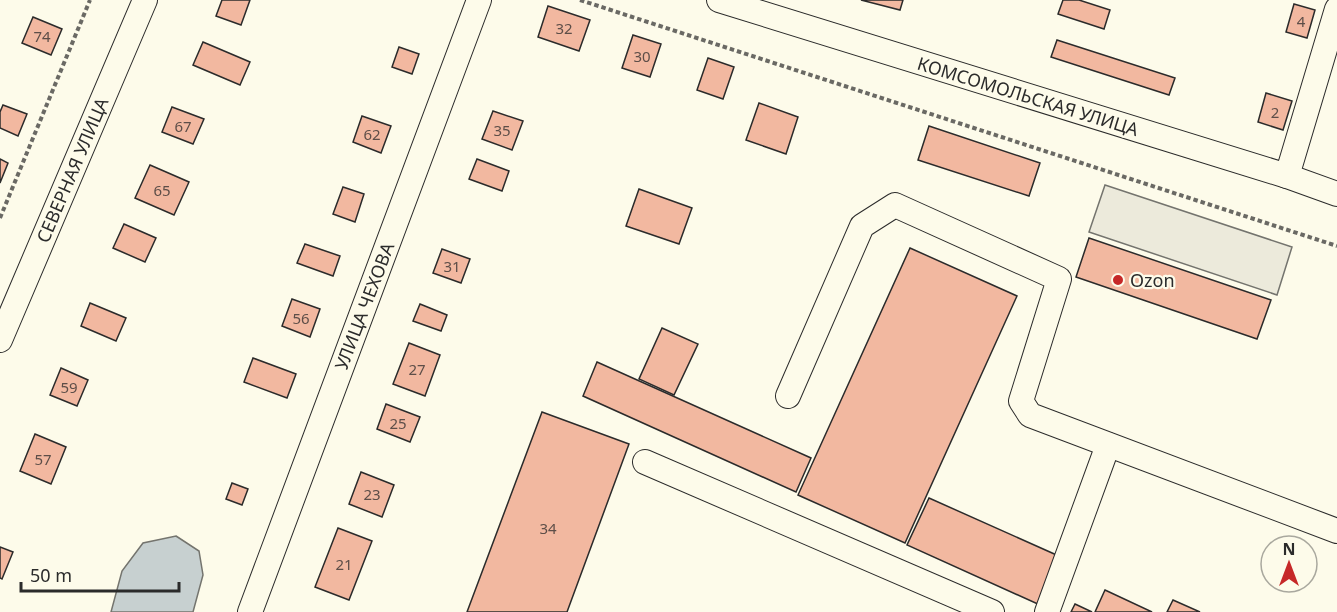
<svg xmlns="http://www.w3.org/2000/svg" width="1337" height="612" font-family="'Noto Sans',sans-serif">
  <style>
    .parking { fill: #eceadb; stroke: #74746e; stroke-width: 1.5 }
    .water { fill: #c7d0d0; stroke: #74746e; stroke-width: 1.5 }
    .building { fill: #f2b8a0; stroke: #2b2b2b; stroke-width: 1.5 }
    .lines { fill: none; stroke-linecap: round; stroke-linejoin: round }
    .minor-casing { stroke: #2b2b2b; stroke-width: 26 }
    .path { stroke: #6a6964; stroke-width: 4; stroke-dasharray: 4.5 3; stroke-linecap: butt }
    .minor { stroke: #fdfbea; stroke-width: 24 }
    .poi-dot { fill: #c62828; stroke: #fdfbea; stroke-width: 2 }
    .labels { text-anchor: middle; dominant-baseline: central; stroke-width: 4.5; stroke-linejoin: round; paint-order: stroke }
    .number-label { font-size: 15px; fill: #5d4e48 }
    .street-label { font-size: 18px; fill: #2b2b2b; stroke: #fdfbea }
    .poi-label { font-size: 18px; fill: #2b2b2b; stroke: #fdfbea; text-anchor: start }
  </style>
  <rect width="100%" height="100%" fill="#fdfbea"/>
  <polygon class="parking" points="1105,185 1292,247 1277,295 1089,232"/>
  <polygon class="water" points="176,536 199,551 203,575 193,612 111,612 122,571 143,543"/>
  <g class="building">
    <polygon points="222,0 250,0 241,25 216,16"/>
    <polygon points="861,0 903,0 900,10"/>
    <polygon points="1063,0 1079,0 1110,10 1104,29 1058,14"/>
    <polygon points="1294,4 1315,10 1307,38 1286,32"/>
    <polygon points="548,6 590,20 579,51 538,37"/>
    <polygon points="33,17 62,29 51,55 22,43"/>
    <polygon points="633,35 661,44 650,77 622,68"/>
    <polygon points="1057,40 1175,78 1169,95 1051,57"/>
    <polygon points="203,42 250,62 240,85 193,65"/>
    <polygon points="399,47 419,54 412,74 392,67"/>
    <polygon points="708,58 734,67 723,99 697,90"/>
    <polygon points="1266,93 1292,101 1283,130 1258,122"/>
    <polygon points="759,103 798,117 786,154 746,140"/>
    <polygon points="3,105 27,114 18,136 0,128 0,112"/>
    <polygon points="172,107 204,119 193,144 162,132"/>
    <polygon points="493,111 523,121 512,150 482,139"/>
    <polygon points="362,116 391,126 381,153 353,142"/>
    <polygon points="929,126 1040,163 1029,196 918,160"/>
    <polygon points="0,159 8,163 0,183"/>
    <polygon points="477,159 509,171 502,191 469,179"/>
    <polygon points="150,165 189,182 174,215 135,198"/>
    <polygon points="343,187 364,194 355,222 333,214"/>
    <polygon points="639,189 692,208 679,244 626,226"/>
    <polygon points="124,224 156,238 145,262 113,248"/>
    <polygon points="1089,238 1271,300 1257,339 1076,277"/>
    <polygon points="305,244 340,256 333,276 297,263"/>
    <polygon points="910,248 1017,296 905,543 798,495"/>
    <polygon points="442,249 470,259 461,283 433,273"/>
    <polygon points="292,299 320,309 310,337 282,326"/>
    <polygon points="90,303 126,318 116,341 81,326"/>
    <polygon points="420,304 447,315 441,331 413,321"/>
    <polygon points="662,328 698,344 674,395 639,379"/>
    <polygon points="409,343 440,355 425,396 393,384"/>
    <polygon points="253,358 296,374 287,398 244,382"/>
    <polygon points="597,362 811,458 796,492 583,396"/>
    <polygon points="61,368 88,380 77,406 50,395"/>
    <polygon points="386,404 420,417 410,442 377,429"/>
    <polygon points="542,412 629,444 567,612 467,612"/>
    <polygon points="35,434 66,447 51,484 20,471"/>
    <polygon points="361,472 394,485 382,517 349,504"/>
    <polygon points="232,483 248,489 242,505 226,499"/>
    <polygon points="929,498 1061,557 1040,605 907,545"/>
    <polygon points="338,528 372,541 349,600 315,587"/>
    <polygon points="0,547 13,552 2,579 0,578"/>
    <polygon points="1105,590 1152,612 1095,612"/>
    <polygon points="1173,600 1200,612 1167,612"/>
    <polygon points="1075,604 1092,612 1071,612"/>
  </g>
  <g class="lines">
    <g class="minor-casing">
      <g id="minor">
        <polyline points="719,0 1287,176 1337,194"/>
        <polyline points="1287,176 1337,9"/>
        <polyline points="0,340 145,0"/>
        <polyline points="788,396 862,226 895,205 1059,279 1021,401 1030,415 1337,531"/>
        <polyline points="645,462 992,612"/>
        <polyline points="250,612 479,0"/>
        <polyline points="1047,612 1108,445"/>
      </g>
    </g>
    <g class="path">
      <polyline points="580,0 1337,246"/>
      <polyline points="0,218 90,0"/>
    </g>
    <use href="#minor" class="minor"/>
  </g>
  <circle class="poi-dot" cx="1118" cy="280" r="6"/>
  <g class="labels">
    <g class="number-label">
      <text x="1301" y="21">4</text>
      <text x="564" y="28">32</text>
      <text x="42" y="36">74</text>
      <text x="642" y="56">30</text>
      <text x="1275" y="112">2</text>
      <text x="183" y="126">67</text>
      <text x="502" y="130">35</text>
      <text x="372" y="134">62</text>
      <text x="162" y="190">65</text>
      <text x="452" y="266">31</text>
      <text x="301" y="318">56</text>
      <text x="417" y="369">27</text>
      <text x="69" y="387">59</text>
      <text x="398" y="423">25</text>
      <text x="43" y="459">57</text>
      <text x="372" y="494">23</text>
      <text x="548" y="528">34</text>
      <text x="344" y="564">21</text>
    </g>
    <g class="street-label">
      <text transform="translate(1028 96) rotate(17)">КОМСОМОЛЬСКАЯ УЛИЦА</text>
      <text transform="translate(72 170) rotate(-67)">СЕВЕРНАЯ УЛИЦА</text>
      <text transform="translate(364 306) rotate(-69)">УЛИЦА ЧЕХОВА</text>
    </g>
    <g class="poi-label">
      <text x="1130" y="280">Ozon</text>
    </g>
  </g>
  <g transform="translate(1289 564)"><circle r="28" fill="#fdfbea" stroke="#a9a89e" stroke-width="1.5"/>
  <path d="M0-4.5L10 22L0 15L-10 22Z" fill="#c62828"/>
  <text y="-9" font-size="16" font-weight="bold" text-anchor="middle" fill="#2b2b2b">N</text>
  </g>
  <path d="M21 582v9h158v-9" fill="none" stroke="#2b2b2b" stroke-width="3"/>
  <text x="30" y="582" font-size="18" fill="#2b2b2b" stroke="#fdfbea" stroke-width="4.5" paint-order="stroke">50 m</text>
</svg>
